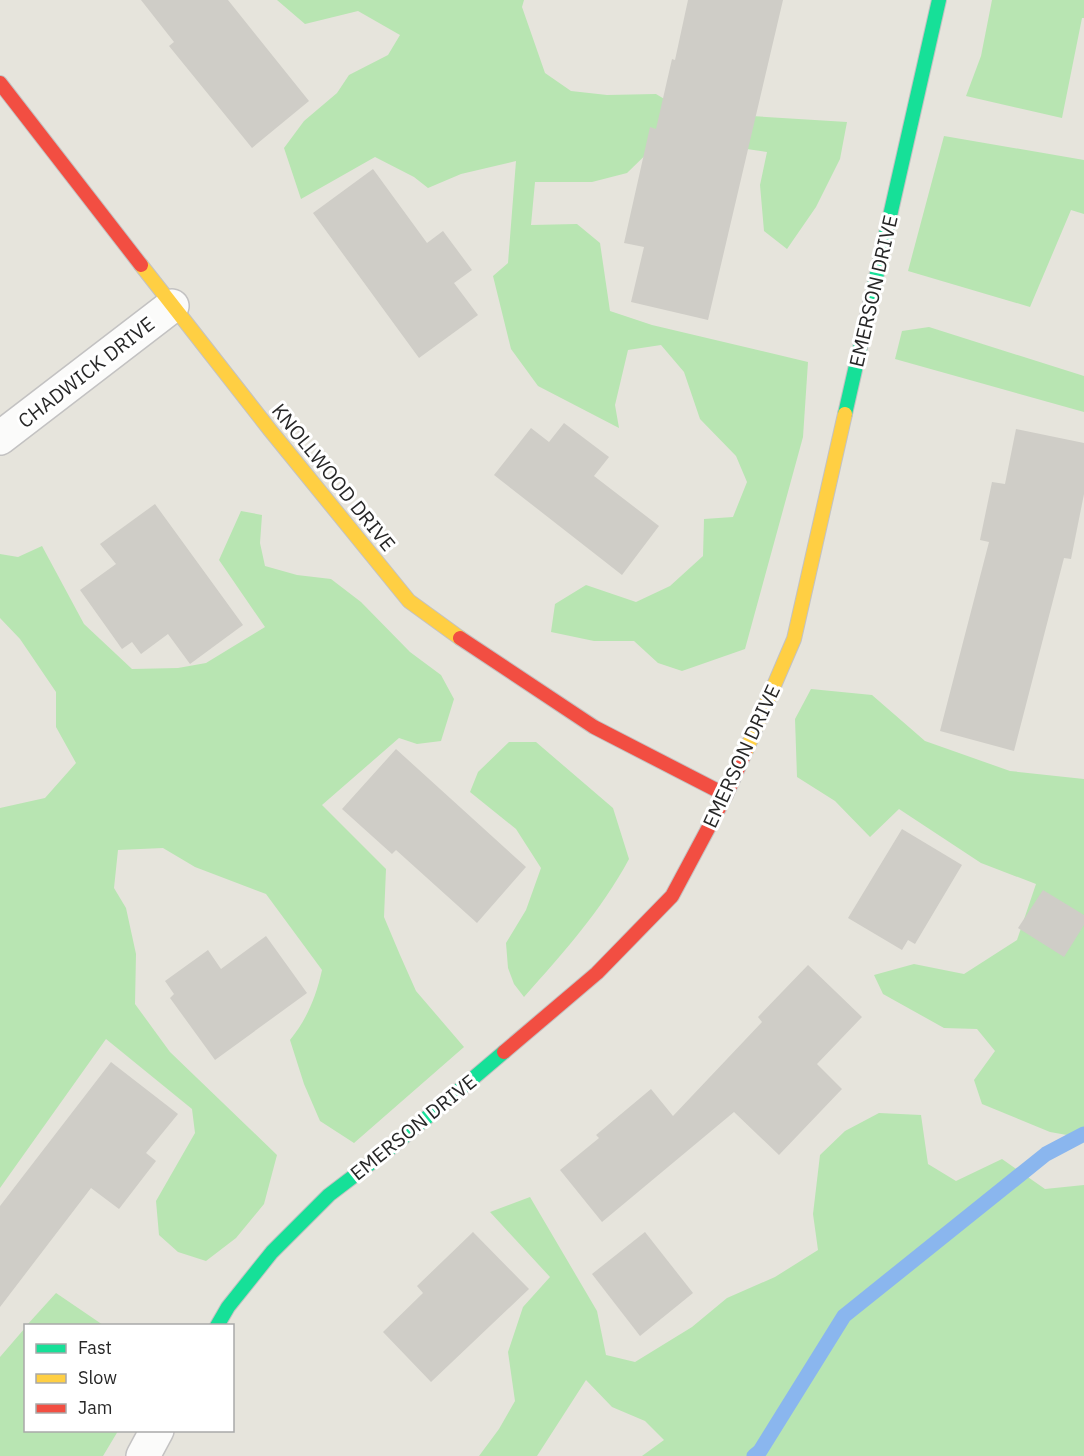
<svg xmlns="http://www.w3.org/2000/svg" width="1084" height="1456" font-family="'IBM Plex Sans',sans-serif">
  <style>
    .green { fill: #b8e5b2 }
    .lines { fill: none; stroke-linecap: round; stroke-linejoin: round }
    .stream { stroke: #8ab6ee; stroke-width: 15 }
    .building { fill: #cfcdc7 }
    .street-casing { stroke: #c3c2c2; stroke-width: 36 }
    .fast-casing { stroke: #c3c2c2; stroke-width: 16 }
    .slow-casing { stroke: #c3c2c2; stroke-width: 16 }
    .jam-casing { stroke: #c3c2c2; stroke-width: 16 }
    .street { stroke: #fbfbfa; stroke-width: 33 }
    .fast { stroke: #16e098; stroke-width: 14 }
    .slow { stroke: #ffcf43; stroke-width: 14 }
    .jam { stroke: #f24e42; stroke-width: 14 }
    .labels { text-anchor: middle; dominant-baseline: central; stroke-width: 6; stroke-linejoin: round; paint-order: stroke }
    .street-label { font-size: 20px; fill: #272727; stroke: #fff }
  </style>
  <rect width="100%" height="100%" fill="#e6e4dc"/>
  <g class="green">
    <polygon points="277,0 524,0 522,7 545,73 571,91 607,95 656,94 686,112 847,122 840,159 816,207 787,249 764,231 760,185 767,152 664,137 627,173 592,182 535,182 531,225 577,224 600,243 610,311 652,325 808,362 803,437 745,649 682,671 658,663 634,641 594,641 551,632 555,604 586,585 636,602 670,586 703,556 704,519 733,517 747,482 736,456 700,419 684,372 661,345 628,350 615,405 619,428 538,386 511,349 493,276 508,263 516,161 461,174 428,188 414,177 375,157 301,199 284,148 304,121 337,93 349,75 388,55 400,35 358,11 305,24"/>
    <polygon points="992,0 1084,0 1084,18 1082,18 1062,118 966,96 981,56"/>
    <polygon points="944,136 1084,160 1084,214 1071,210 1030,307 908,271"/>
    <polygon points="929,327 1084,376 1084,412 895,359 902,331"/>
    <path d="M 241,511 L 262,515 L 260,543 L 265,566 L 297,575 L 331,579 L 361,602 L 410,652 L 441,675 L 454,699 L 441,741 L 417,744 L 399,738 L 322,805 L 386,869 L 384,917 L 400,955 L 416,991 L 464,1047 L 354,1143 L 320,1121 L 304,1084 L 290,1040 C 307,1019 316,997 322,970 L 266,894 L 195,867 L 163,848 L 118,850 L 114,888 L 126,908 L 136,954 L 135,1004 L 170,1052 L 277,1155 L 264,1204 L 236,1238 L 206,1261 L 178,1252 L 159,1235 L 156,1201 L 195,1133 L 192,1109 L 106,1039 L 0,1188 L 0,808 L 45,798 L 76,763 L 56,727 L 56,692 L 20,639 L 0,618 L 0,554 L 18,557 L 42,546 L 84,624 L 132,669 L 178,668 L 206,663 L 265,627 L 219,560 Z"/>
    <polygon points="811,689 872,695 925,741 1010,771 1084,779 1084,1138 1050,1132 982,1104 974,1080 995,1051 977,1029 944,1028 883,994 874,975 914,964 964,974 1017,940 1036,884 981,863 899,809 870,837 835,801 797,777 795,719"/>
    <path d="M 509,742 L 536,742 L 613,808 L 629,859 C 601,911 563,953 524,997 L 514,984 L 508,968 L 506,943 L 526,910 L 541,868 L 516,829 L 470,792 L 478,772 Z"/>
    <polygon points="879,1113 921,1115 928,1164 956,1181 1002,1159 1045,1189 1084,1185 1084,1456 642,1456 664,1440 645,1421 612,1407 586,1380 537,1456 479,1456 499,1429 515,1401 508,1352 523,1307 550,1277 490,1212 530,1197 597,1311 606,1355 635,1362 692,1327 727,1298 775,1277 818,1250 813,1214 820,1155 845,1131"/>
    <polygon points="56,1293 103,1325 27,1325"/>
    <polygon points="25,1328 26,1430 118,1431 103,1456 0,1456 0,1357"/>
  </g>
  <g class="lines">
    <polyline class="stream" points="754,1456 760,1451 844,1316 1046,1154 1084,1134"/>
  </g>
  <g class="building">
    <polygon points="141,0 228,0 309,101 252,148 169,46 174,42"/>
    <polygon points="688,0 783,0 708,320 631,302 644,247 624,243 650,127 656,129 672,59 675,60"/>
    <polygon points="373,169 427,243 443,231 472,270 454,283 478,315 419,358 313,213"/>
    <polygon points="564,423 609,457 594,476 659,526 622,575 494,475 531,428 549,442"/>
    <polygon points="1016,429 1084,443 1084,494 1071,559 1064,558 1014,751 940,731 989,542 980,540 992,482 1005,484"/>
    <polygon points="155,504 243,625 190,664 168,634 141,654 132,642 122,649 80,590 116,564 100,544"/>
    <polygon points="396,749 526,867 477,923 396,850 392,854 342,809"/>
    <polygon points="902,829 962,865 915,944 908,940 902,950 848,918"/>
    <polygon points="1043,890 1084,915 1084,925 1064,957 1018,928"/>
    <polygon points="266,936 307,993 215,1060 170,998 174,994 165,981 208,950 221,969"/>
    <polygon points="808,965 862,1017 817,1064 842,1089 779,1155 734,1112 602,1222 560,1170 599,1138 596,1135 651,1089 673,1116 762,1022 758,1017"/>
    <polygon points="111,1062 178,1114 146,1153 156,1161 119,1209 91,1188 0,1307 0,1206"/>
    <polygon points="473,1232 529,1289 431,1382 383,1332 423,1293 417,1286"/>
    <polygon points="645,1232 693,1293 640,1336 592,1274"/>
  </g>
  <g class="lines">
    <g class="street-casing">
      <g id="street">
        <polyline points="0,438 172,306"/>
        <polyline points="143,1456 157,1430"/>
      </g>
    </g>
    <g class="fast-casing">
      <g id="fast">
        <polyline points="845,414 939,0"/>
        <polyline points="217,1326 228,1307 272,1252 329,1195 392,1147 504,1052"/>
      </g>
    </g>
    <g class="slow-casing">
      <g id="slow">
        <polyline points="141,265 270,430 409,601 460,638"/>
        <polyline points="745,753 794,639 845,414"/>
      </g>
    </g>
    <g class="jam-casing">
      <g id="jam">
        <polyline points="0,83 141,265"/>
        <polyline points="460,638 594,727 726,795"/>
        <polyline points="504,1052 597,973 672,896 726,795 745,753"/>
      </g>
    </g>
    <use href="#street" class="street"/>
    <use href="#fast" class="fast"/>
    <use href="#slow" class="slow"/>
    <use href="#jam" class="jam"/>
  </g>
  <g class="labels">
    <g class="street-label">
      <text transform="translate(873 291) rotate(-77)">EMERSON DRIVE</text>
      <text transform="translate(86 372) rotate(-38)">CHADWICK DRIVE</text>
      <text transform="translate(334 477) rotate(51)">KNOLLWOOD DRIVE</text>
      <text transform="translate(741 756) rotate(-65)">EMERSON DRIVE</text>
      <text transform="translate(413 1127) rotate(-39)">EMERSON DRIVE</text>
    </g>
  </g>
  <rect x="24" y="1324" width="210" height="108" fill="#ffffff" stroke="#a9a9a9" stroke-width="1.5"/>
  <rect x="36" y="1344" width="30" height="9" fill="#16e098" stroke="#a9a9a9" stroke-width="1.5"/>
  <text x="78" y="1354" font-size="18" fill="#272727">Fast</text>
  <rect x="36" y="1374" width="30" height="9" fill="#ffcf43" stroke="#a9a9a9" stroke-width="1.5"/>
  <text x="78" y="1384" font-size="18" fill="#272727">Slow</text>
  <rect x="36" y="1404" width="30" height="9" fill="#f24e42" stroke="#a9a9a9" stroke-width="1.5"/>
  <text x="78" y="1414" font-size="18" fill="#272727">Jam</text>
</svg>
